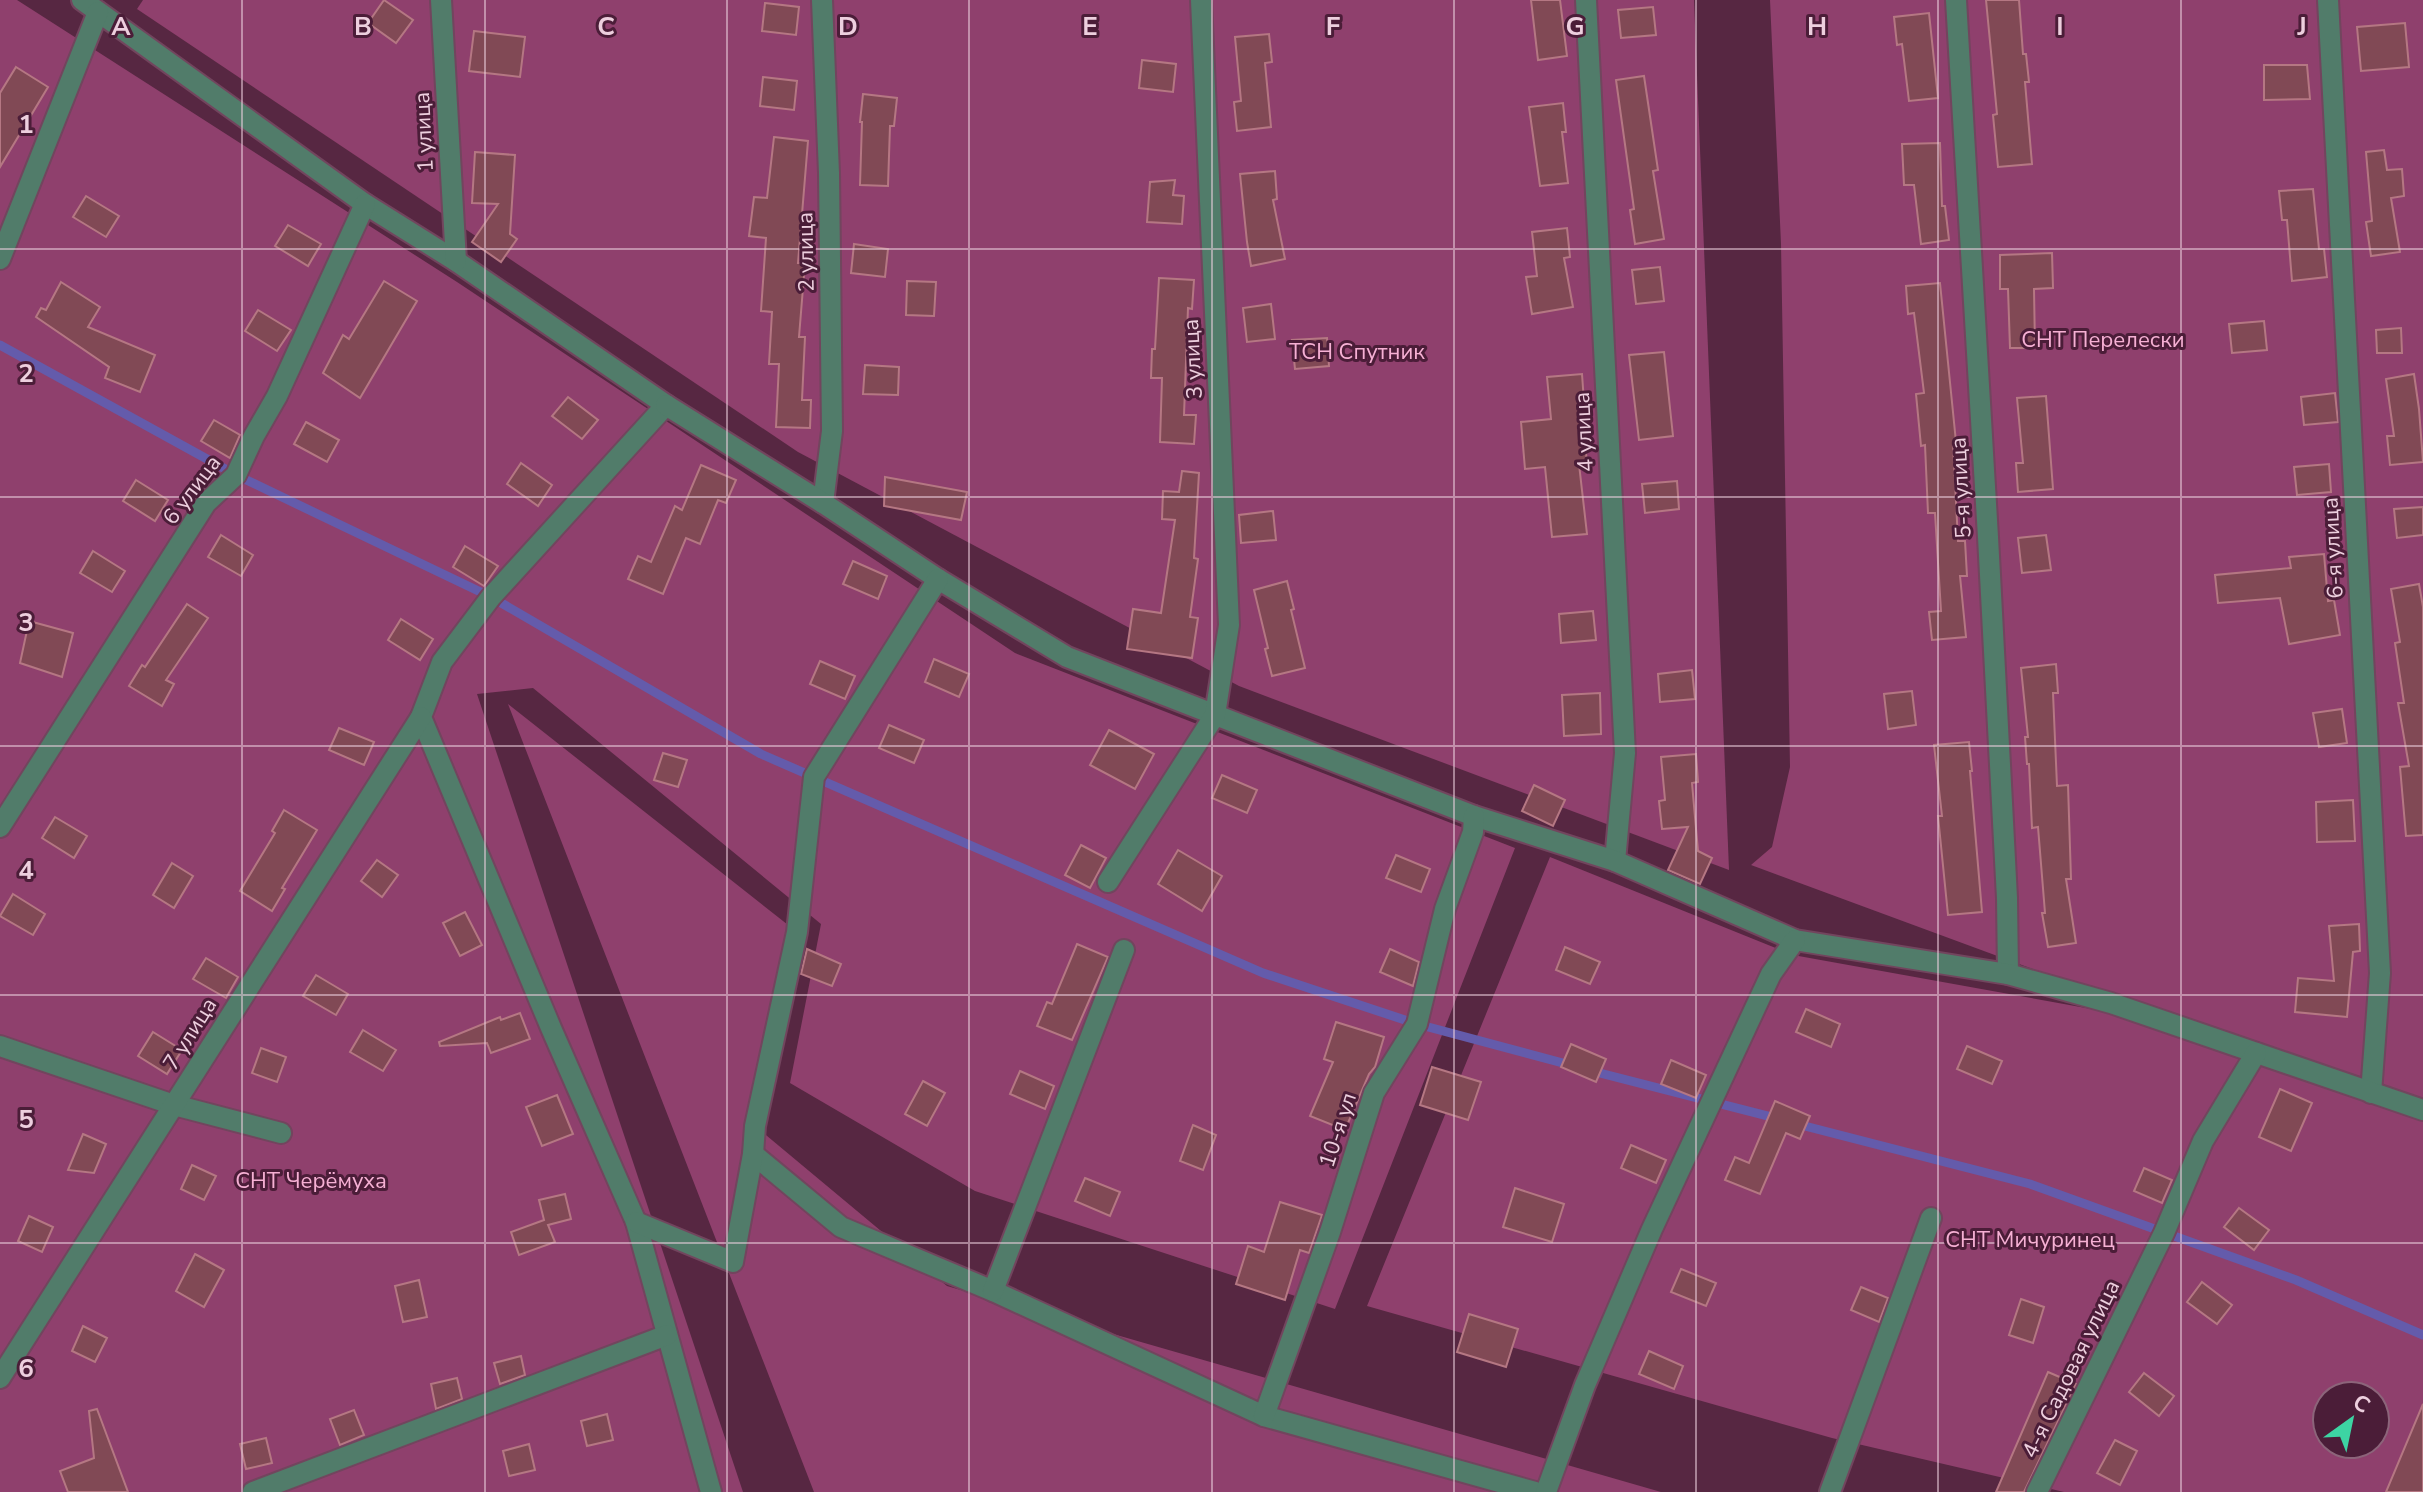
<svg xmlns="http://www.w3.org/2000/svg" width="2423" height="1492" font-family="'Nunito Sans',sans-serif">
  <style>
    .green { fill: #8f406d; fill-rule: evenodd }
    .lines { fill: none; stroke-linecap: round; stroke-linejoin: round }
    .stream { stroke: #645bab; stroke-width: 9 }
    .building { fill: #814955; stroke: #b57783; stroke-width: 2 }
    .minor-casing { stroke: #72455e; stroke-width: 24 }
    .minor { stroke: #517c6a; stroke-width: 20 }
    .grid { fill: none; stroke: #edcfde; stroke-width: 2; stroke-opacity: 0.55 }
    .labels { text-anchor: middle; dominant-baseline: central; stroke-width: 6; stroke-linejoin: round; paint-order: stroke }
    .street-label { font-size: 22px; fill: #edcfde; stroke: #4b1d38 }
    .park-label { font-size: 22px; fill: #f6b0d4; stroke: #4b1d38 }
    .grid-label { font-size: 26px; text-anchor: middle; font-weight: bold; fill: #edcfde; stroke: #4b1d38; stroke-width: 6; stroke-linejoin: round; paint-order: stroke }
  </style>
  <rect width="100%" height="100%" fill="#572742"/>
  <g class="green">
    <polygon points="0,0 17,0 457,282 1015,653 1515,848 1335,1309 975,1191 790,1083 821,924 533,688 477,694 743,1492 0,1492"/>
    <polygon points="143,0 1694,0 1729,870 1239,686 798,452 137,9"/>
    <polygon points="1770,0 2423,0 2423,1099 2342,1083 1751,865 1772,847 1790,767 1781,244"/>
    <polygon points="508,704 797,932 755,1126 947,1286 1661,1492 814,1492"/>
    <path d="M 1550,857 L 1793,955 L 2097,1010 L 2423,1117 L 2423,1492 L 2064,1492 L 1832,1438 L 1367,1306 ZM 2327,1396 L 2375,1396 L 2375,1444 L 2327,1444 Z"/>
  </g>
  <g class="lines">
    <g class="stream">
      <polyline points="0,345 236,475 491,597 761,754 1263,973 1417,1024 1574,1066"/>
      <polyline points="1588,1070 1779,1119"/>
      <polyline points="1797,1124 2030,1184 2296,1280 2423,1335"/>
    </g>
  </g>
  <g class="building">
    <polygon points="384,0 413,20 396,43 368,23"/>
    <polygon points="1531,0 1560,0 1567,56 1538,60"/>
    <polygon points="1986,0 2019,0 2023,54 2026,54 2029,82 2025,82 2032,164 1998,167 1993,115 1997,114"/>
    <polygon points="765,3 799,7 796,35 762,31"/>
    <polygon points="1653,7 1656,35 1621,38 1618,10"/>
    <polygon points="1929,13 1938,98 1909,101 1902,44 1897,45 1894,17"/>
    <polygon points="2405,23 2409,67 2361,71 2357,27"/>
    <polygon points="474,31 525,37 520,77 469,71"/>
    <polygon points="1269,34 1272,62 1265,63 1271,127 1237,131 1234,102 1241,101 1235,37"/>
    <polygon points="1142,60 1176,64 1173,92 1139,88"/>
    <polygon points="2264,65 2307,65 2310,99 2264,100"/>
    <polygon points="16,67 48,87 0,167 0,93"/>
    <polygon points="1644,76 1658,170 1653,171 1664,239 1635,244 1630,210 1634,209 1616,80"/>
    <polygon points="763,77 797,81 794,110 760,106"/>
    <polygon points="863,94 897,98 894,126 890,126 888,186 860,185 862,122 860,122"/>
    <polygon points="1563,103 1566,132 1562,132 1568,183 1540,186 1529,107"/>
    <polygon points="774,137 808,141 798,263 805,263 799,337 805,337 802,400 811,400 810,428 776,427 779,364 769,364 772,312 761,311 766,238 749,236 754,197 767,198"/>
    <polygon points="1940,143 1942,206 1945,206 1949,240 1921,244 1914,185 1904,185 1902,144"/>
    <polygon points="2384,150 2387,170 2402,169 2404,196 2391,198 2400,252 2371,256 2366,222 2372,221 2366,152"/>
    <polygon points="475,152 515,155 510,234 517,239 501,262 472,242 498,204 472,203"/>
    <polygon points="1275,171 1277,199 1273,200 1285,259 1251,266 1247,242 1240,174"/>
    <polygon points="1175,180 1173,195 1184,196 1182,224 1147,222 1150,182"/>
    <polygon points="2313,189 2319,249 2324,249 2327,277 2292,281 2287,220 2282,220 2279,191"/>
    <polygon points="86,196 119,216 106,237 73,217"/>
    <polygon points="288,225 321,244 308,266 275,246"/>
    <polygon points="1567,228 1570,257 1564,258 1573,307 1532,314 1526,277 1537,276 1532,232"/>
    <polygon points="854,244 888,249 885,277 851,273"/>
    <polygon points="2052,253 2053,288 2034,289 2035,348 2010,348 2008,289 2000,289 2000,255"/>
    <polygon points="1660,267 1664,301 1636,304 1632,270"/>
    <polygon points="1159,278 1194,280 1192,309 1188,308 1184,415 1196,415 1194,444 1160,442 1162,378 1151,378 1152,349 1155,349"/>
    <polygon points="384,281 417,301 360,398 323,373 343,335 349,339"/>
    <polygon points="907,281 936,282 934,316 906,315"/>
    <polygon points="61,282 100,307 88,327 155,355 140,392 105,378 109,367 36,317 41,308 46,310"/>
    <polygon points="1940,283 1956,442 1953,443 1958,541 1965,541 1967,576 1960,576 1966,637 1932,640 1929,612 1941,611 1935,513 1928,513 1925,445 1921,446 1916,394 1924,393 1914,313 1908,314 1906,286"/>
    <polygon points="1271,304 1275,339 1247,342 1243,308"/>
    <polygon points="258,310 291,330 277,351 245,331"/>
    <polygon points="2264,321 2267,350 2232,353 2229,324"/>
    <polygon points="2401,328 2402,353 2377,353 2376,330"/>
    <polygon points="1327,338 1329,366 1295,369 1292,340"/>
    <polygon points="1664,352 1673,436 1639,440 1629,355"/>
    <polygon points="865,365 899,367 898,395 863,394"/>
    <polygon points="1582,374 1584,402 1581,403 1587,463 1579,464 1587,534 1552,537 1545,467 1525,469 1521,422 1551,419 1547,377"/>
    <polygon points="2414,374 2419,409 2423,462 2390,465 2387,436 2394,436 2386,379"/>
    <polygon points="2335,393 2338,422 2304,425 2301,397"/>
    <polygon points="2046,396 2053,489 2018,492 2016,463 2023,463 2017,398"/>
    <polygon points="568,397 598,420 582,439 552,416"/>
    <polygon points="214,420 240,435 230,458 201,441"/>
    <polygon points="306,422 339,440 327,462 294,444"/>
    <polygon points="521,463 552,485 538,506 507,484"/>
    <polygon points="2329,464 2331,492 2297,495 2294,467"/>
    <polygon points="701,465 736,480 726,503 718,500 700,544 686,538 663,594 628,579 638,556 651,562 675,506 682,510"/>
    <polygon points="1182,471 1199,473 1194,558 1198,559 1190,617 1198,618 1192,658 1127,649 1133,609 1161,613 1175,520 1162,519 1163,491 1179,492"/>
    <polygon points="885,477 967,492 961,520 884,506"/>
    <polygon points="136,480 168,500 155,521 123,501"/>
    <polygon points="1677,481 1679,509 1645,513 1642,484"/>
    <polygon points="2423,507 2423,535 2397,538 2394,509"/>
    <polygon points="1273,511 1276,540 1241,543 1239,515"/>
    <polygon points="221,535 253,555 241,576 208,557"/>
    <polygon points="2046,535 2051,570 2022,573 2018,538"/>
    <polygon points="465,546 498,566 484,586 453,567"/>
    <polygon points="93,551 125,571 112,592 80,573"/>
    <polygon points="2324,554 2328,601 2334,600 2340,635 2289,644 2280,598 2218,603 2215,575 2291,568 2289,557"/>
    <polygon points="853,561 887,576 878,599 843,584"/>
    <polygon points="1287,581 1294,609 1291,610 1305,668 1272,676 1265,649 1268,648 1254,590"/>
    <polygon points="2419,584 2423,607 2423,835 2406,836 2400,767 2409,766 2398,703 2404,703 2395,643 2400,642 2391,589"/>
    <polygon points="187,604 208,618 166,680 174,684 162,706 129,686 142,665 145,667"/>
    <polygon points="1593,611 1596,640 1561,643 1559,614"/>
    <polygon points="401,619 433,639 420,660 388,640"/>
    <polygon points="29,621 73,633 62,677 20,663"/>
    <polygon points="934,659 969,674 959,697 925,682"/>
    <polygon points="820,661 855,676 845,699 810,684"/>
    <polygon points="2056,664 2058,693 2053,693 2057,786 2068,785 2071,879 2066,879 2076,943 2048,947 2042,913 2045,913 2038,827 2032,828 2029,764 2027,764 2025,737 2028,737 2021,668"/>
    <polygon points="1692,670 1695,699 1660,702 1658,674"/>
    <polygon points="1912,691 1916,725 1888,729 1884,694"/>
    <polygon points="1600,693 1601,734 1564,736 1562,695"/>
    <polygon points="2342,709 2347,743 2319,747 2313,713"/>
    <polygon points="889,725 924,740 914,763 879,748"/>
    <polygon points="339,728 374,742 364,765 329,750"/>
    <polygon points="1109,730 1154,754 1135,789 1090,765"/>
    <polygon points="1969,742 1972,771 1970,771 1982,912 1948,915 1938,816 1942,816 1934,745"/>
    <polygon points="663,753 687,760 678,787 654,780"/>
    <polygon points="1696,754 1698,782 1692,783 1698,851 1712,858 1700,884 1668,870 1688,827 1662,829 1659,801 1665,800 1661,757"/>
    <polygon points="1222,775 1257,790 1247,813 1212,798"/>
    <polygon points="1534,785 1565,800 1553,826 1522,811"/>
    <polygon points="2353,800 2355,841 2317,842 2316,802"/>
    <polygon points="284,810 317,830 282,888 285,889 272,911 240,891 275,833 272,831"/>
    <polygon points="55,817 87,836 74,858 42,838"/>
    <polygon points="1081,845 1106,858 1090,888 1065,875"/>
    <polygon points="1178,850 1222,876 1202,911 1158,884"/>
    <polygon points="1396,855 1430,869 1421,892 1386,878"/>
    <polygon points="377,860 398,875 382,897 361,881"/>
    <polygon points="172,863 193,876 174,908 153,895"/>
    <polygon points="13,894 45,914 33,935 0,916"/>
    <polygon points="465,912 482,945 460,956 443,923"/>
    <polygon points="2359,924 2360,951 2353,952 2347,1017 2295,1012 2298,978 2334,981 2329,926"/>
    <polygon points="1077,944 1108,957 1072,1040 1037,1026 1047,1002 1052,1004"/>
    <polygon points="1565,947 1600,962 1590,984 1556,970"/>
    <polygon points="807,949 841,964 832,986 801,974"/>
    <polygon points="1390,949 1419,962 1413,986 1380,972"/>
    <polygon points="206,958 238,977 226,998 193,979"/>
    <polygon points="316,975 348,994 336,1015 303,996"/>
    <polygon points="1806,1009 1840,1024 1831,1047 1796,1032"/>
    <polygon points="520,1013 530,1039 491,1053 487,1043 440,1046 439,1042 500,1017 501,1020"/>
    <polygon points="1336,1022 1384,1037 1375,1067 1369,1074 1345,1130 1310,1116 1333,1062 1324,1059"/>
    <polygon points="363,1030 396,1050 383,1071 350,1052"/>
    <polygon points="153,1032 182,1050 167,1074 138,1056"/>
    <polygon points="1571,1044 1606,1059 1596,1082 1561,1067"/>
    <polygon points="1967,1046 2002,1061 1992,1084 1957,1069"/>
    <polygon points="261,1048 286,1057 277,1082 252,1073"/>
    <polygon points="1671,1060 1706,1075 1696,1098 1661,1084"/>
    <polygon points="1432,1067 1481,1082 1468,1120 1420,1105"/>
    <polygon points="1020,1071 1054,1086 1045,1109 1010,1094"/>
    <polygon points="923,1081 945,1093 927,1126 905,1114"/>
    <polygon points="2280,1089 2312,1103 2291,1151 2259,1137"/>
    <polygon points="557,1095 573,1134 542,1146 526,1107"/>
    <polygon points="1775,1101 1810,1116 1800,1139 1786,1133 1760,1194 1725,1180 1735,1157 1749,1163"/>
    <polygon points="1193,1125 1216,1135 1203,1170 1180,1161"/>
    <polygon points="83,1134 106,1144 94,1173 68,1170"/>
    <polygon points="1631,1145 1666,1160 1656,1183 1621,1168"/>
    <polygon points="192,1165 216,1176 204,1200 181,1189"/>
    <polygon points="2144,1168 2172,1180 2162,1203 2134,1191"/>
    <polygon points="1085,1178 1120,1192 1110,1216 1075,1201"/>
    <polygon points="1515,1188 1564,1204 1552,1242 1503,1227"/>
    <polygon points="565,1194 571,1219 548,1225 555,1242 519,1255 511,1232 544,1220 539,1200"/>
    <polygon points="1280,1202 1322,1215 1309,1253 1300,1250 1285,1300 1236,1284 1248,1246 1264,1252"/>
    <polygon points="2239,1208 2269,1230 2254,1250 2224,1227"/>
    <polygon points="29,1216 53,1227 42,1252 18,1241"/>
    <polygon points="195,1254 224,1270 204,1307 176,1291"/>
    <polygon points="1681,1269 1716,1283 1706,1306 1671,1292"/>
    <polygon points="419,1280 427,1317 403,1322 395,1286"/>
    <polygon points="2202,1282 2232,1305 2217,1324 2187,1302"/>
    <polygon points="1861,1287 1888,1298 1879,1322 1851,1310"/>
    <polygon points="2021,1299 2044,1307 2033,1343 2009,1335"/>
    <polygon points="1469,1314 1518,1329 1506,1367 1457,1352"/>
    <polygon points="83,1326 107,1338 95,1362 72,1351"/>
    <polygon points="1649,1351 1683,1366 1674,1389 1639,1374"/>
    <polygon points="521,1356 525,1375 500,1384 494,1363"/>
    <polygon points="2048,1372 2076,1384 2024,1492 1996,1492"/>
    <polygon points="2144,1373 2174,1396 2159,1416 2129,1392"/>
    <polygon points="457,1378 462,1399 436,1409 431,1384"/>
    <polygon points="2423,1404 2423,1492 2386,1492"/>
    <polygon points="97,1409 128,1492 68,1492 60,1471 94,1458 89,1411"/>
    <polygon points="354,1410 364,1435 340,1445 330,1419"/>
    <polygon points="607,1414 613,1440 587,1446 581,1421"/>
    <polygon points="266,1438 272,1463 246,1469 240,1444"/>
    <polygon points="2115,1440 2137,1451 2120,1485 2097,1473"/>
    <polygon points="529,1444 535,1470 509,1476 503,1451"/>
  </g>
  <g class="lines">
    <g class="minor-casing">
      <g id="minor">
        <polyline points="82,0 365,204 456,261 666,405 491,597 442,662 421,717 551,1028 636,1222 711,1492"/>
        <polyline points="441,0 456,261"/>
        <polyline points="822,0 829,173 832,431 823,503"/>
        <polyline points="1586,0 1625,753 1615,861"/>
        <polyline points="1956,0 1988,537 2007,898 2008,974"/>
        <polyline points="2328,0 2380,973 2371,1093"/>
        <polyline points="0,259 98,12"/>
        <polyline points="666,405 823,503 938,579 1067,657 1474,816 1615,861 1795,940 2008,974 2111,1003 2423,1110"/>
        <polyline points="0,827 206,503 236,475 254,436 277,396 365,204"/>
        <polyline points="1108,882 1215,715 1229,625 1201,0"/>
        <polyline points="0,1046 174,1105 281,1133"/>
        <polyline points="753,1154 841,1227 993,1291 1264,1416 1535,1492"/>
        <polyline points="636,1222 733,1262 753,1154 755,1126 797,932 814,777 938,579"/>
        <polyline points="993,1291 1124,950"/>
        <polyline points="0,1378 421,717"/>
        <polyline points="1264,1416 1330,1232 1374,1093 1417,1024 1445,909 1473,832 1474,816"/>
        <polyline points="253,1492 667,1335"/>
        <polyline points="1546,1492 1585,1385 1652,1229 1771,974 1795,940"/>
        <polyline points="1830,1492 1931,1218"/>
        <polyline points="2037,1492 2164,1233 2203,1141 2256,1053"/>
      </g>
    </g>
    <use href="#minor" class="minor"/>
  </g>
  <path class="grid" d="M 242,0 L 242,1492M 485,0 L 485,1492M 727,0 L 727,1492M 969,0 L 969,1492M 1212,0 L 1212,1492M 1454,0 L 1454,1492M 1696,0 L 1696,1492M 1938,0 L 1938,1492M 2181,0 L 2181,1492M 0,249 L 2423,249M 0,497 L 2423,497M 0,746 L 2423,746M 0,995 L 2423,995M 0,1243 L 2423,1243"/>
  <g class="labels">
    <g class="street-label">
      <text transform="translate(424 132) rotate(-93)">1 улица</text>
      <text transform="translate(806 252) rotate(-91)">2 улица</text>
      <text transform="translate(1193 359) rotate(-93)">3 улица</text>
      <text transform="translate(1584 432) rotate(-93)">4 улица</text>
      <text transform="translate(1961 488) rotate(-93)">5-я улица</text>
      <text transform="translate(192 490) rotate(-53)">6 улица</text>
      <text transform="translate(2333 548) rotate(-93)">6-я улица</text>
      <text transform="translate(190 1034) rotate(-58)">7 улица</text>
      <text transform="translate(1338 1130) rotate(-72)">10-я ул</text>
      <text transform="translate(2071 1369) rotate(-64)">4-я Садовая улица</text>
    </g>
    <g class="park-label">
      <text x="2103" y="340">СНТ Перелески</text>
      <text x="1357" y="352">ТСН Спутник</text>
      <text x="311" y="1181">СНТ Черёмуха</text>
      <text x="2030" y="1240">СНТ Мичуринец</text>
    </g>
  </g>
  <g class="grid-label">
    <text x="121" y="35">A</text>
    <text x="363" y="35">B</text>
    <text x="606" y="35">C</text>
    <text x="848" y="35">D</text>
    <text x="1090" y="35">E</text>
    <text x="1333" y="35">F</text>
    <text x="1575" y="35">G</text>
    <text x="1817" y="35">H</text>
    <text x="2060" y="35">I</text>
    <text x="2302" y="35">J</text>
    <text x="26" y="133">1</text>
    <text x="26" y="382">2</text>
    <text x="26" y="631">3</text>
    <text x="26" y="879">4</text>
    <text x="26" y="1128">5</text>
    <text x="26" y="1377">6</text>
  </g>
  <g transform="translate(2351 1420) rotate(33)"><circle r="38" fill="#4b1d38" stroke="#8c647a" stroke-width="2"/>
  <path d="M0-6L14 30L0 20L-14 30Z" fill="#3dd4a3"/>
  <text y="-12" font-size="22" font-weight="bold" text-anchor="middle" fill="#edcfde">С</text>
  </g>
</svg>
